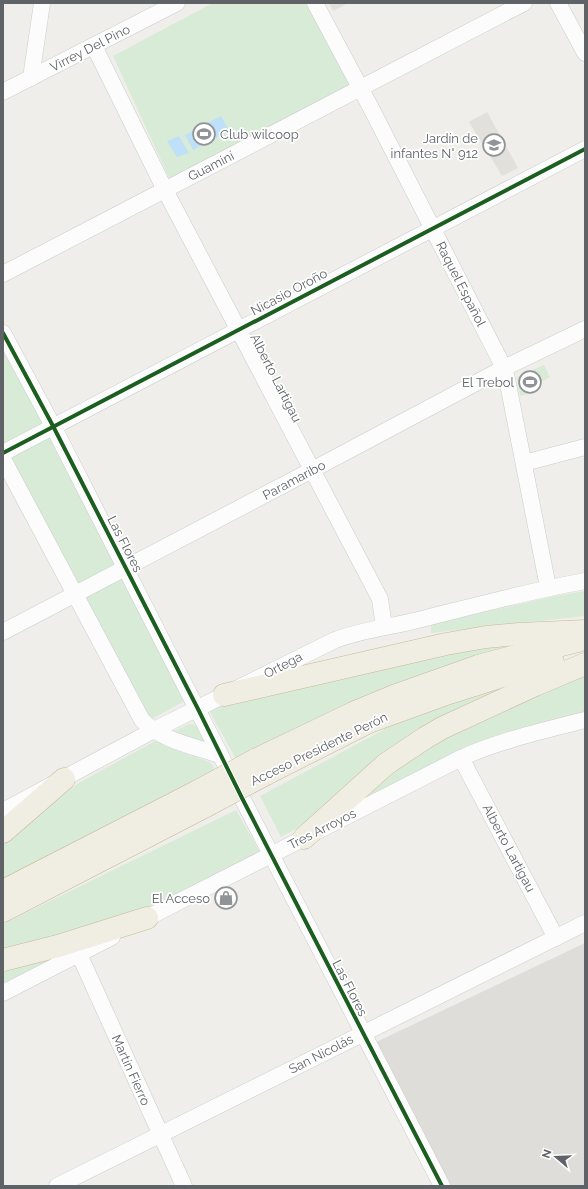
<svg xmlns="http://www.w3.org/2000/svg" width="588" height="1189" font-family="Raleway,sans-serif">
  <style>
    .industrial { fill: #dfddda }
    .education { fill: #e2e0da }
    .green { fill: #d8ebd6 }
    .water { fill: #bfe0f9 }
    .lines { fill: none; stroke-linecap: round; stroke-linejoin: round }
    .minor-casing { stroke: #cbcccc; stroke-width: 17 }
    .highway-casing { stroke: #c8b996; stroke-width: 23 }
    .minor { stroke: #fdfcfc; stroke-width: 16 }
    .highway { stroke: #f0ede3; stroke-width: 22 }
    .highway-bridge-casing { stroke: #c8b996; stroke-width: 23; stroke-linecap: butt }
    .highway-bridge { stroke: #f0ede3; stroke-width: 22 }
    .cycleway-casing { stroke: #fff; stroke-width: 6 }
    .cycleway { stroke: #1b5e20; stroke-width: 4 }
    .labels { text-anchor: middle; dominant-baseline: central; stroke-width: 3.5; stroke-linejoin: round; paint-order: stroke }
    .street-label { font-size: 13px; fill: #5f6368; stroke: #fff }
    .poi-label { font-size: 13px; fill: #5f6368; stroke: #fff; text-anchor: end }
  </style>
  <rect width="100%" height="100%" fill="#efeeea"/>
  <polygon class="industrial" points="585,943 585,1186 441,1186 372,1044"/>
  <g class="education">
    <polygon points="329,3 348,3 333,11"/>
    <polygon points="487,112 518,168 502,176 469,122"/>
  </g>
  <g class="green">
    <polygon points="213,3 308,3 350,85 171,182 113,56"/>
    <polygon points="3,346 44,423 3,445"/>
    <polygon points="544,365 550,377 533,386 535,392 520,396 517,377"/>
    <polygon points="51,434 119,563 78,585 10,456"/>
    <polygon points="122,577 188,699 150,720 84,597"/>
    <polygon points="585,591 585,616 431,633 431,624 551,597"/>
    <polygon points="530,642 236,759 210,712 240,694 448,651"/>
    <polygon points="585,676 585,714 461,751 355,802 372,784 444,734 564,682"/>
    <polygon points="532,678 305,824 281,837 260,796 400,721"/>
    <path d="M 189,724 C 200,724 205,738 211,747 L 170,733 Z"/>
    <polygon points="155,741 209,762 213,766 214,771 3,884 3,843 77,784"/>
    <polygon points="236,810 260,852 135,918 3,954 3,924"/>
    <polygon points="90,941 3,986 3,965"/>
  </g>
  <g class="water">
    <polygon points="221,116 229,131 193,150 185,135"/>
    <polygon points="179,136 189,153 177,157 167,141"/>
  </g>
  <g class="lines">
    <g class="minor-casing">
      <g id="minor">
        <polyline points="315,3 372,110 504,368 507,379 548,587"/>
        <polyline points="558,3 585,53"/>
        <polyline points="94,46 165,190 380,599 384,627"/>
        <polyline points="31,78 42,3"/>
        <polyline points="3,92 177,3"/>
        <polyline points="3,274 524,3"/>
        <polyline points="3,333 53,426 226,766"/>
        <polyline points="3,453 585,149"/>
        <path d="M 3,459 L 142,720 C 162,741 194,746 220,755"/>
        <polyline points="524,463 585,447"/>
        <polyline points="3,632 312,470 504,368 585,329"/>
        <polyline points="461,758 556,938"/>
        <polyline points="242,798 442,1186"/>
        <path d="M 3,811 L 154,730 L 335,640 C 362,630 390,627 418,620 C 474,606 529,591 585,581"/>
        <path d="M 137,923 L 461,758 C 501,740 543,731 585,720"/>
        <polyline points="79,954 184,1186"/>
        <polyline points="3,993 112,937"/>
        <polyline points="57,1186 585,923"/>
      </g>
    </g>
    <g class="highway-casing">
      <g id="highway">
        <polyline points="224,695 446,644 486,637 519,634 585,631"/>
        <polyline points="255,760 353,713 399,694 478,666 512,657 578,641"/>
        <polyline points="266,774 369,722 449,693 515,672 553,662"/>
        <polyline points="3,832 64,779"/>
        <polyline points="304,838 386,764 425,738 442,728 535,685 585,664"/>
        <polyline points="3,891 198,791"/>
        <polyline points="3,911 206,806"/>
        <polyline points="3,960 58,946 147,918"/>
      </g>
    </g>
    <use href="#minor" class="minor"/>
    <use href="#highway" class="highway"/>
    <g class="highway-bridge-casing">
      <g id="highway-bridge">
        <polyline points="198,791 255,760"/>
        <polyline points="206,806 266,774"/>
      </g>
    </g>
    <use href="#highway-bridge" class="highway-bridge"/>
    <g class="cycleway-casing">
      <g id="cycleway">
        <polyline points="3,333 53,426 198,709 242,798 442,1186"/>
        <polyline points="3,453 585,149"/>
      </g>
    </g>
    <use href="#cycleway" class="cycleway"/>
  </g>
  <defs>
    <g id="stadium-ring" transform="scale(1.15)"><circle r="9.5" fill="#fff" stroke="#919496" stroke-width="1.5"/><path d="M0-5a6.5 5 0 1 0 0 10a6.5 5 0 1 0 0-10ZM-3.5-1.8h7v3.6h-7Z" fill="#919496"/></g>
    <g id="school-ring" transform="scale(1.15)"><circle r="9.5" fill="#fff" stroke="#919496" stroke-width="1.5"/><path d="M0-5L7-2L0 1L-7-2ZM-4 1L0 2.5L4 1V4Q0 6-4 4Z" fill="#919496"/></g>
    <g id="shop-ring" transform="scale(1.15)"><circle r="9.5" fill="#fff" stroke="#919496" stroke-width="1.5"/><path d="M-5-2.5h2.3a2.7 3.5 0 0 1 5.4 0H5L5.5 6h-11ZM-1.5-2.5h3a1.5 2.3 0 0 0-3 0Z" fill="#919496"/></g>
  </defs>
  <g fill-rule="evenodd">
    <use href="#stadium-ring" x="204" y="134"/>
    <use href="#school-ring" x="494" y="145"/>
    <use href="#stadium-ring" x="530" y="382"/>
    <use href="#shop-ring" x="226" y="898"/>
  </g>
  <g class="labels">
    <g class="street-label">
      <text transform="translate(90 48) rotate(-27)">Virrey Del Pino</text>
      <text transform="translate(211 166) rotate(-27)">Guaminí</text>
      <text transform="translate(461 284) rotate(63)">Raquel Español</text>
      <text transform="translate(289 292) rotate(-28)">Nicasio Oroño</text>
      <text transform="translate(276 378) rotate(63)">Alberto Lartigau</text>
      <text transform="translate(294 480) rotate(-28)">Paramaribo</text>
      <text transform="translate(125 544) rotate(63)">Las Flores</text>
      <text transform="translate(283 665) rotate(-27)">Ortega</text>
      <text transform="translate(319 749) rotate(-26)">Acceso Presidente Perón</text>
      <text transform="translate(322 829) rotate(-27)">Tres Arroyos</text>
      <text transform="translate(509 848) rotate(62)">Alberto Lartigau</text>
      <text transform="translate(350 988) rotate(63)">Las Flores</text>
      <text transform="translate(321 1054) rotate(-27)">San Nicolás</text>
      <text transform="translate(131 1070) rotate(66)">Martín Fierro</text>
    </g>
    <g class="poi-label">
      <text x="220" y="134" text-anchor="start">Club wilcoop</text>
      <text x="478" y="138">Jardín de<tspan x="478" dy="15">infantes N° 912</tspan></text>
      <text x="514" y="382">El Trebol</text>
      <text x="210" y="898">El Acceso</text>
    </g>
  </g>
  <rect width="588" height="1189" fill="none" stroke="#5f6368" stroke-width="8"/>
  <g transform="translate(556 1157) rotate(289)" stroke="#ffffff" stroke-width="3" paint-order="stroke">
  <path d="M0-3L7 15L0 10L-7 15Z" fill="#5f6368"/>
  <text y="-6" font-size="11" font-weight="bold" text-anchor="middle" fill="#5f6368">N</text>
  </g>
</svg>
